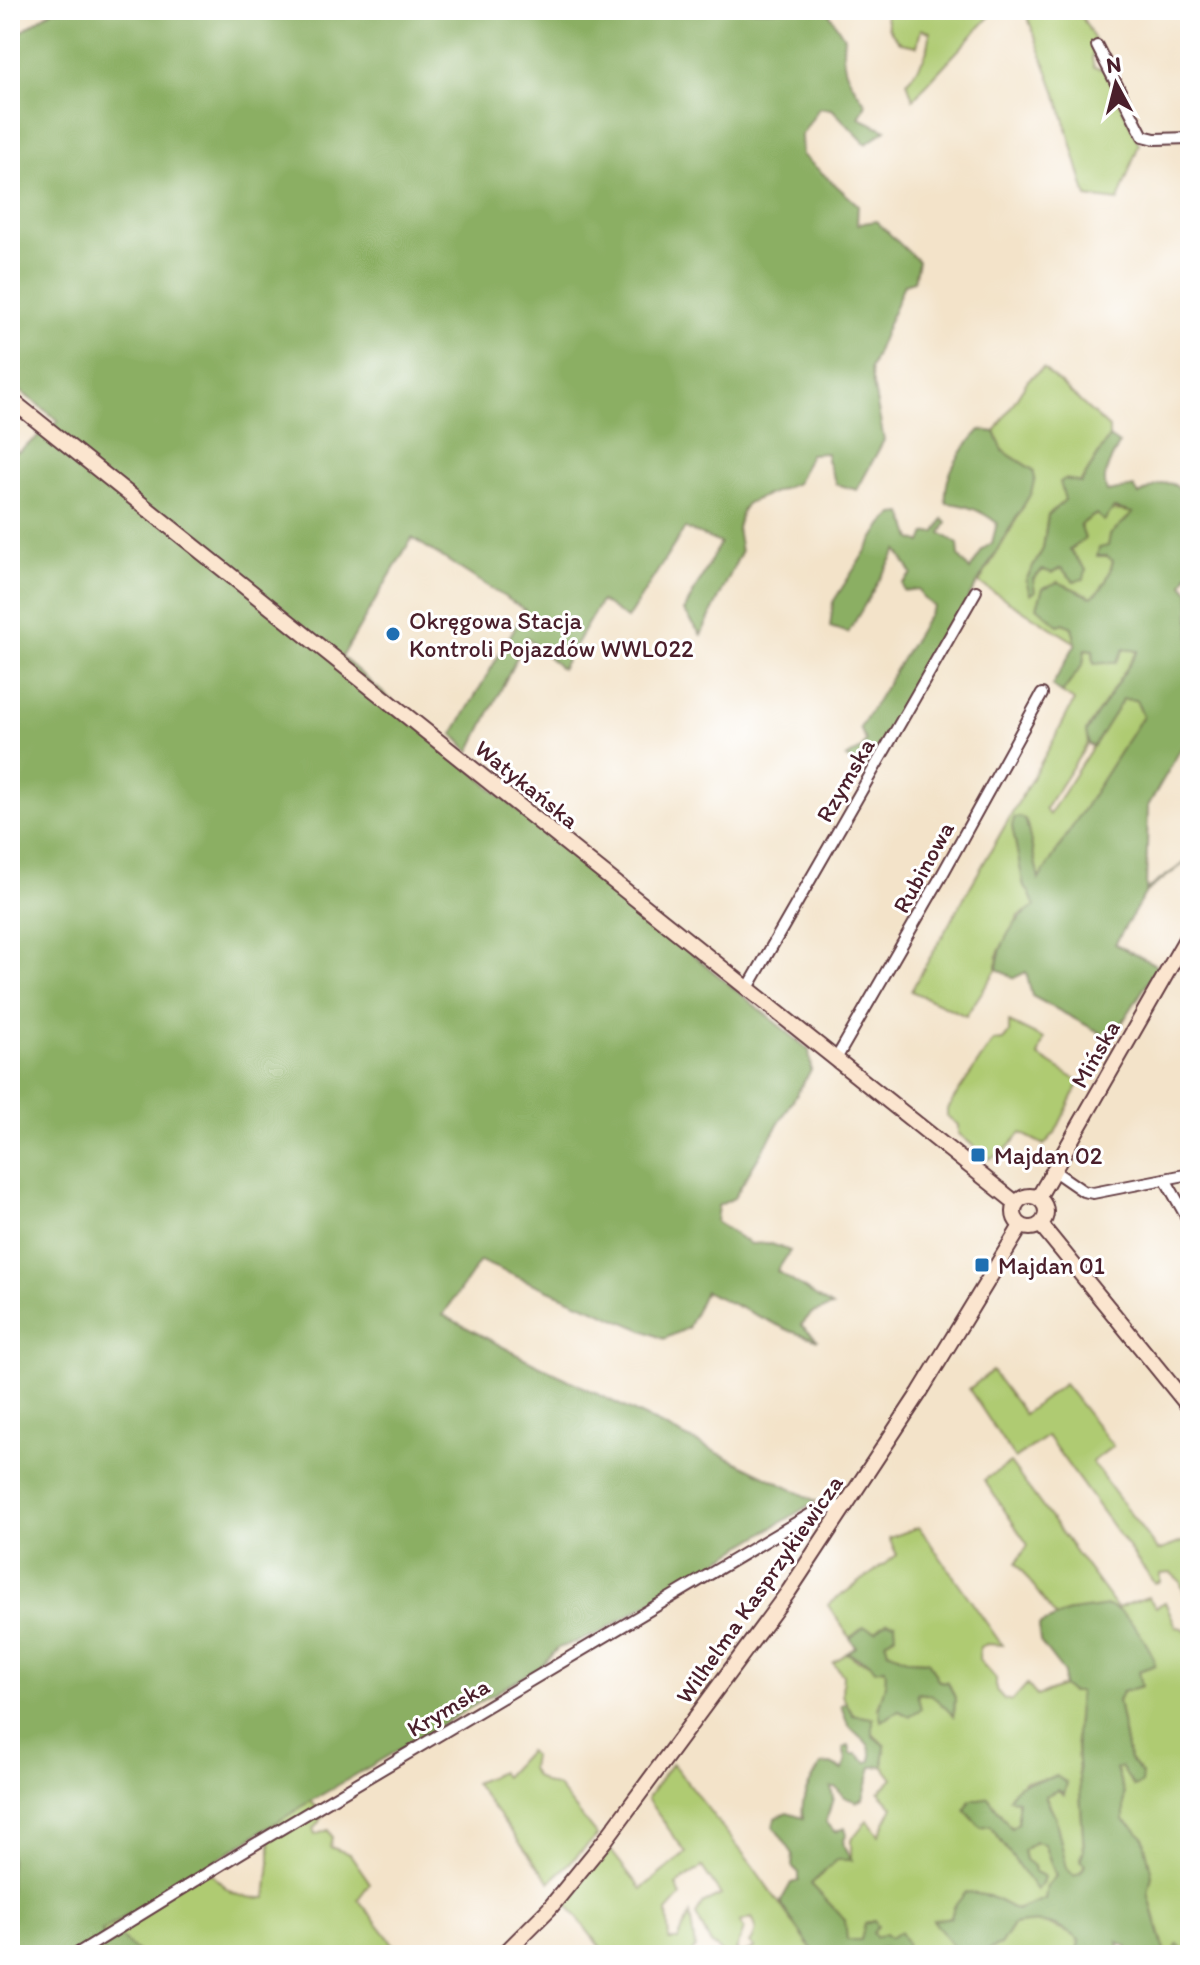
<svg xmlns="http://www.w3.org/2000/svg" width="1200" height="1965" font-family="Itim,sans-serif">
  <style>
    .green { fill: #afcb72; stroke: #7c754e; stroke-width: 2; fill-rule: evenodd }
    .forest { fill: #8baf64; stroke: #6a6748; stroke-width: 2 }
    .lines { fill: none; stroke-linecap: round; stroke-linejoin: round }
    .street-casing { stroke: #633c43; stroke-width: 14 }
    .secondary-casing { stroke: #633c43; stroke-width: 18 }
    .street { stroke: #fff; stroke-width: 10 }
    .secondary { stroke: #fbe5cf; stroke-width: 14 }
    .poi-dot { fill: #1f6fb2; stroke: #fff; stroke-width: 3 }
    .labels { text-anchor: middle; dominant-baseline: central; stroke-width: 6; stroke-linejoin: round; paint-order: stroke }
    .poi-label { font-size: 24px; fill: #4a1f2b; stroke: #fff; text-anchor: start }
    .street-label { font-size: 24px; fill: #4a1f2b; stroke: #fff }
  </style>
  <rect width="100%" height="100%" fill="#fff"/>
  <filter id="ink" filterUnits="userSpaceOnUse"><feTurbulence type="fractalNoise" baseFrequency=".0125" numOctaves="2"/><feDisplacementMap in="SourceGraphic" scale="16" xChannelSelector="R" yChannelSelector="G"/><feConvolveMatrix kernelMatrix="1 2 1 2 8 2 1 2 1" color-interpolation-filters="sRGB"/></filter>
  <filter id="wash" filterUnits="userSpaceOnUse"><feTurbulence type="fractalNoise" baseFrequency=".006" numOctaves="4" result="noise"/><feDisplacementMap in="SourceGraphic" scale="32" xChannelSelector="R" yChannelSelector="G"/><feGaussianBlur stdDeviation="1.8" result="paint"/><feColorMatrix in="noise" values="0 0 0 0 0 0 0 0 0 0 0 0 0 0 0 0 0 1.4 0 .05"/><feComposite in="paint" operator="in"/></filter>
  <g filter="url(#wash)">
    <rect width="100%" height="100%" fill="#f3e3c9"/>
    <g class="green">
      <path d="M 884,10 L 1000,10 L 990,16 L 913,99 L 907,82 C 920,66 930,53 930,32 L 921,29 L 917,46 L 901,43 L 889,29 Z"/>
      <polygon points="1025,10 1078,10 1096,42 1092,59 1094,67 1105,70 1139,144 1118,201 1087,197 1060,104"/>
      <path d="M 1043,368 L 1109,428 L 1109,437 L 1080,483 L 1065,479 L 1065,500 L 1048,515 L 1043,549 L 1026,580 L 1033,579 L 1043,570 L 1061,568 L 1074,581 L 1086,570 L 1070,550 L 1085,539 L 1080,525 C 1101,510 1109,507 1134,513 L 1111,535 L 1107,556 L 1113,560 C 1110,574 1104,589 1092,597 L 1058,582 L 1064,623 L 1072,627 L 1076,643 L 979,583 C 991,560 1039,492 1033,470 L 1003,451 L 995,432 L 1028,380 Z"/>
      <polygon points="1085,649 1093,650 1094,663 1124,649 1138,651 1086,731 1088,743 1045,809 1049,815 1123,699 1136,700 1143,716 1039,880 1026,821 1029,892 1035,906 1019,916 998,953 997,969 966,1016 911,991 1056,736 1074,701 1062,693 1083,664"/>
      <polygon points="1009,1022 1044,1039 1038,1056 1080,1082 1055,1133 1044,1145 1021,1133 1003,1153 989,1159 958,1133 958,1125 947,1116 947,1109 993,1041 1003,1040 1009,1033"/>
      <polygon points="992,1371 1024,1414 1064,1384 1113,1446 1092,1462 1158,1551 1185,1541 1190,1546 1190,1610 1180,1581 1171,1573 1160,1574 1160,1582 1154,1583 1047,1436 1015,1459 969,1389"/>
      <polygon points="1010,1463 1117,1608 1148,1597 1156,1607 1165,1602 1176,1626 1186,1630 1190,1641 1190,1955 1178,1945 1172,1954 1165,1951 1148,1893 1152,1875 1124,1820 1124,1793 1116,1768 1121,1766 1142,1774 1129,1759 1118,1701 1122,1692 1071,1611 1056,1617 1016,1563 1028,1545 984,1480"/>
      <polygon points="919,1527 1002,1645 987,1644 980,1647 979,1660 996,1679 996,1690 1004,1699 1012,1701 1027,1684 1037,1696 1063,1686 1071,1692 1079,1691 1076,1732 1085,1864 1081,1872 1074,1877 1067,1869 1055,1816 1045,1795 1058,1790 1063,1794 1056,1776 1048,1779 1024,1781 1018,1799 1018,1823 1011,1828 990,1826 1036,1889 1035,1872 1025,1860 1023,1851 1036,1842 1044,1844 1056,1877 1047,1886 1046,1899 1015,1910 989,1896 954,1907 951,1918 965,1955 975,1955 873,1955 877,1949 885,1948 890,1938 876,1938 873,1933 861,1940 847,1940 811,1884 837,1860 851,1860 851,1840 867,1820 879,1835 893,1807 879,1792 893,1779 883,1766 885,1746 853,1715 842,1695 843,1675 833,1663 847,1653 857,1660 885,1667 888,1683 878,1708 916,1693 932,1695 954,1715 955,1698 948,1682 939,1681 928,1661 909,1660 888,1652 885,1640 887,1622 876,1631 864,1627 850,1638 828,1605 897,1555 889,1538"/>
      <polygon points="528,1751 533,1756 531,1768 535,1776 545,1783 558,1787 597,1836 550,1882 474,1783 500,1772 504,1777"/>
      <path d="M 672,1763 L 752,1865 L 816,1955 L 726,1955 L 711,1944 L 696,1915 L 702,1904 L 721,1895 L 702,1867 L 676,1885 L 681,1896 L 667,1912 L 669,1940 L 678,1940 L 690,1914 L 695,1948 L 690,1955 L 606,1955 L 564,1900 L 609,1848 L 641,1889 L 686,1853 L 647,1799 ZM 752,1918 C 758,1927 756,1935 750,1943 L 755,1948 L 743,1954 L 736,1951 L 744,1929 L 740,1922 Z"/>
      <path d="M 311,1801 L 323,1815 L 319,1824 L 313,1829 L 315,1835 L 328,1830 L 332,1837 L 330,1847 L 350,1854 L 370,1883 L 358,1899 L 402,1955 L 141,1955 L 105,1941 L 102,1931 L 205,1867 C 228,1891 232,1899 266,1898 L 270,1863 L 270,1826 Z"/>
      <polygon points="1037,1920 1069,1933 1079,1940 1077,1955 977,1955 1000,1945 1013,1925"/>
    </g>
    <g class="forest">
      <path d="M 53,10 L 827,10 L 844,37 C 840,69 848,78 866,104 L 859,118 L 886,130 L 866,144 L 832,109 L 819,108 L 801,136 L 802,155 L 858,205 L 857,224 L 876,221 L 918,261 L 914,281 L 904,284 L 870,369 L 884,440 L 857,490 L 836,484 L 827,460 L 827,453 L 810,454 L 797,483 L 747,503 L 742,511 L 737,528 L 741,552 L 701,635 L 684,611 L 720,543 L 685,528 L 627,619 L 601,601 L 561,669 L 527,637 L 470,752 L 453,734 L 525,610 L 412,538 L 342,657 L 519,812 L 809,1050 L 811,1070 L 734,1198 L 718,1206 L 716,1222 L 750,1244 L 769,1243 L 790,1251 L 777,1271 L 832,1307 L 812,1313 L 801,1325 L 818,1340 L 790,1331 L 705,1291 L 688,1328 L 664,1339 L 480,1261 L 443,1315 L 522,1357 L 816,1501 L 598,1634 L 558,1648 L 540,1667 L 311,1801 L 102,1931 L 105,1941 L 119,1936 L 141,1955 L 10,1955 L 10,445 L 18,452 L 59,421 L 10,383 L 10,40 Z"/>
      <path d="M 980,430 L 995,432 L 1003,451 L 1033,470 L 1035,478 L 1031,493 L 866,770 L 846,758 L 861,749 L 866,741 L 860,728 L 934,606 L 923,598 L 919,589 L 904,591 L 902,584 L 912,574 L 897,550 L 848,633 L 830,627 L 833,602 L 883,524 L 894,514 L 903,513 L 912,539 L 922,543 L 926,533 L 936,532 L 943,519 L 947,523 L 941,533 L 958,544 L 959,556 L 970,570 L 983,549 L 992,543 L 997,523 C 982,511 965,504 946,503 C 943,474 961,450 980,430 Z"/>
      <path d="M 1109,437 L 1119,444 C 1112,459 1100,475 1107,492 L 1134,487 L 1139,495 C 1147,491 1162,480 1172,484 C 1180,488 1180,491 1190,492 L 1190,570 L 1183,584 L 1190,592 L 1190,733 L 1148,806 L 1146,890 L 1190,859 L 1146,892 L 1115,944 L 1158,966 L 1112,1039 L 1032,996 L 1026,972 L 1014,978 L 997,969 C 999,943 1013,920 1035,906 L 1029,892 L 1024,887 L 1012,826 L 1014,818 L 1021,817 L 1026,821 L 1039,879 L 1143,716 L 1136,700 L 1123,699 L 1094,746 L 1089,745 L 1086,732 L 1138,651 L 1124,649 L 1116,662 L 1094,664 L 1093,650 L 1085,649 L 1083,664 L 1062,693 L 1052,686 L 1076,643 L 1072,627 L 1064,623 L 1058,625 L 1037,607 L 1043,588 L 1058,582 L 1091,597 C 1104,590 1110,574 1113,561 L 1107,556 L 1097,556 L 1099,548 L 1108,546 L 1110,535 L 1133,513 L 1114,508 L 1104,521 L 1096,514 L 1080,525 L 1085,539 L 1070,550 L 1086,570 L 1084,579 L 1074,581 L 1061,568 L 1052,573 L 1043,570 L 1033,579 L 1035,592 L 1030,594 L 1026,580 L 1043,549 L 1048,515 L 1065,500 L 1060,482 L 1065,479 L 1081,483 Z"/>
      <path d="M 1108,1606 C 1127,1610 1152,1647 1155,1665 L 1139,1671 L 1142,1686 L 1122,1692 L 1118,1701 L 1129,1759 L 1142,1774 L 1141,1784 L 1134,1787 L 1121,1767 L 1116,1769 L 1124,1793 L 1124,1820 L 1143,1836 L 1152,1875 L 1148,1893 L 1164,1951 L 1172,1954 L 1178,1944 L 1187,1955 L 1130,1955 L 1127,1947 L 1118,1942 L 1121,1955 L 1077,1955 L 1079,1940 C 1057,1923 1040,1919 1013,1925 L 1000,1945 L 977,1955 L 965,1955 L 954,1948 L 933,1920 L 951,1917 L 954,1907 L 966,1892 L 989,1896 L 1016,1910 L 1045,1899 L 1047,1886 L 1056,1876 L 1044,1844 L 1035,1842 L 1023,1851 L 1025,1860 L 1034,1866 L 1035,1872 L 1044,1876 L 1042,1884 L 1036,1890 L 990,1826 L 981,1828 L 965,1810 L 970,1800 L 980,1800 L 988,1797 L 1011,1828 L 1018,1823 L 1018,1800 L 1009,1799 C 1017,1776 1038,1784 1056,1776 L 1067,1783 L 1064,1794 L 1058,1790 L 1045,1796 L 1055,1816 L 1067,1869 L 1074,1876 L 1081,1872 L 1085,1865 L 1080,1860 L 1084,1850 L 1076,1732 L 1079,1692 L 1071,1692 L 1063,1686 L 1064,1673 L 1040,1642 L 1039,1625 L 1071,1611 Z"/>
      <path d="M 887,1622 L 895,1623 L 896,1635 L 885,1641 L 888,1651 L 909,1660 L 928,1661 L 939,1681 L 948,1682 L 955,1698 L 954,1716 L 932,1695 L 917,1693 L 921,1709 L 909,1716 L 899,1711 L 881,1721 C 875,1699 889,1691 885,1668 L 875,1670 L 870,1663 L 847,1653 L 856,1647 L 850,1638 L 864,1627 L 876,1631 Z"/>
      <path d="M 846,1703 L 853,1715 L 873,1718 L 873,1736 L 885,1746 L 883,1766 L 872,1767 L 863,1799 L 857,1802 L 844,1797 L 836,1788 L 831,1788 L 833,1798 L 826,1822 L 835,1832 L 845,1828 L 847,1834 C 839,1843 846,1852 852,1860 L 837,1860 L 811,1884 L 845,1920 L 847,1940 L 861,1940 L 865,1924 L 874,1921 L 878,1926 L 873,1933 L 876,1937 L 885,1934 L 890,1938 L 900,1932 L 907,1945 L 899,1955 L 890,1954 L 885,1948 L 877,1949 L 873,1955 L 816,1955 L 782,1906 L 781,1901 L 791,1883 L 799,1881 L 799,1873 L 792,1866 L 793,1854 L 774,1827 L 775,1818 L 787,1813 L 803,1818 C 800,1797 810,1782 821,1765 L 831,1764 L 843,1770 L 846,1760 L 843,1748 L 849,1746 L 851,1754 L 857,1754 L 866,1762 L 871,1761 C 874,1741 858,1738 848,1724 C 845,1719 843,1711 841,1705 Z"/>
    </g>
  </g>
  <g filter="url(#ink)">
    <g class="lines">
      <g class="street-casing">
        <g id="street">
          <polyline points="1097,46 1143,136 1155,139 1190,138"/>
          <polyline points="748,988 976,591"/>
          <polyline points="836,1059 942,875 1042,694"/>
          <polyline points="1054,1171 1083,1191 1093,1193 1190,1174"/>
          <polyline points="1165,1179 1190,1223"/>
          <polyline points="75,1955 242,1852 816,1511 846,1505"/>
        </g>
      </g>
      <g class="secondary-casing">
        <g id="secondary">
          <polyline points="10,399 1016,1203"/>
          <circle cx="1030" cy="1212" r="16"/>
          <polyline points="1038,1198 1190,932"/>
          <polyline points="1041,1225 1190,1408"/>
          <polyline points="503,1955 549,1909 606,1839 789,1591 920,1392 1021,1226"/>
        </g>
      </g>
      <use href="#street" class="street"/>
      <use href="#secondary" class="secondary"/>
    </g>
  </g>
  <g class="poi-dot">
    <circle cx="393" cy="634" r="8"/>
    <rect x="970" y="1147" width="16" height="16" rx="4"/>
    <rect x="974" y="1257" width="16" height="16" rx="4"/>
  </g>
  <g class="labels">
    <g class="poi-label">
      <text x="409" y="620">Okręgowa Stacja<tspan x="409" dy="28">Kontroli Pojazdów WWL022</tspan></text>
      <text x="994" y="1155">Majdan 02</text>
      <text x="998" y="1265">Majdan 01</text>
    </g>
    <g class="street-label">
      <text transform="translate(845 780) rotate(-60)">Rzymska</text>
      <text transform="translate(527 784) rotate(39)">Watykańska</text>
      <text transform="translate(923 867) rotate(-61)">Rubinowa</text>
      <text transform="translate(1095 1054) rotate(-60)">Mińska</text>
      <text transform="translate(759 1589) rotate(-55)">Wilhelma Kasprzykiewicza</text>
      <text transform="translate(448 1707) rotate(-31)">Krymska</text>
    </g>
  </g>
  <rect width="1200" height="1965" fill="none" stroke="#fff" stroke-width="40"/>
  <g transform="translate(1116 84) rotate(353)" stroke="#ffffff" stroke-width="6" paint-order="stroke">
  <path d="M0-6L14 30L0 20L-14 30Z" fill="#4a1f2b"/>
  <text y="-12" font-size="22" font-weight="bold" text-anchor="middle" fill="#4a1f2b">N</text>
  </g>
</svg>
